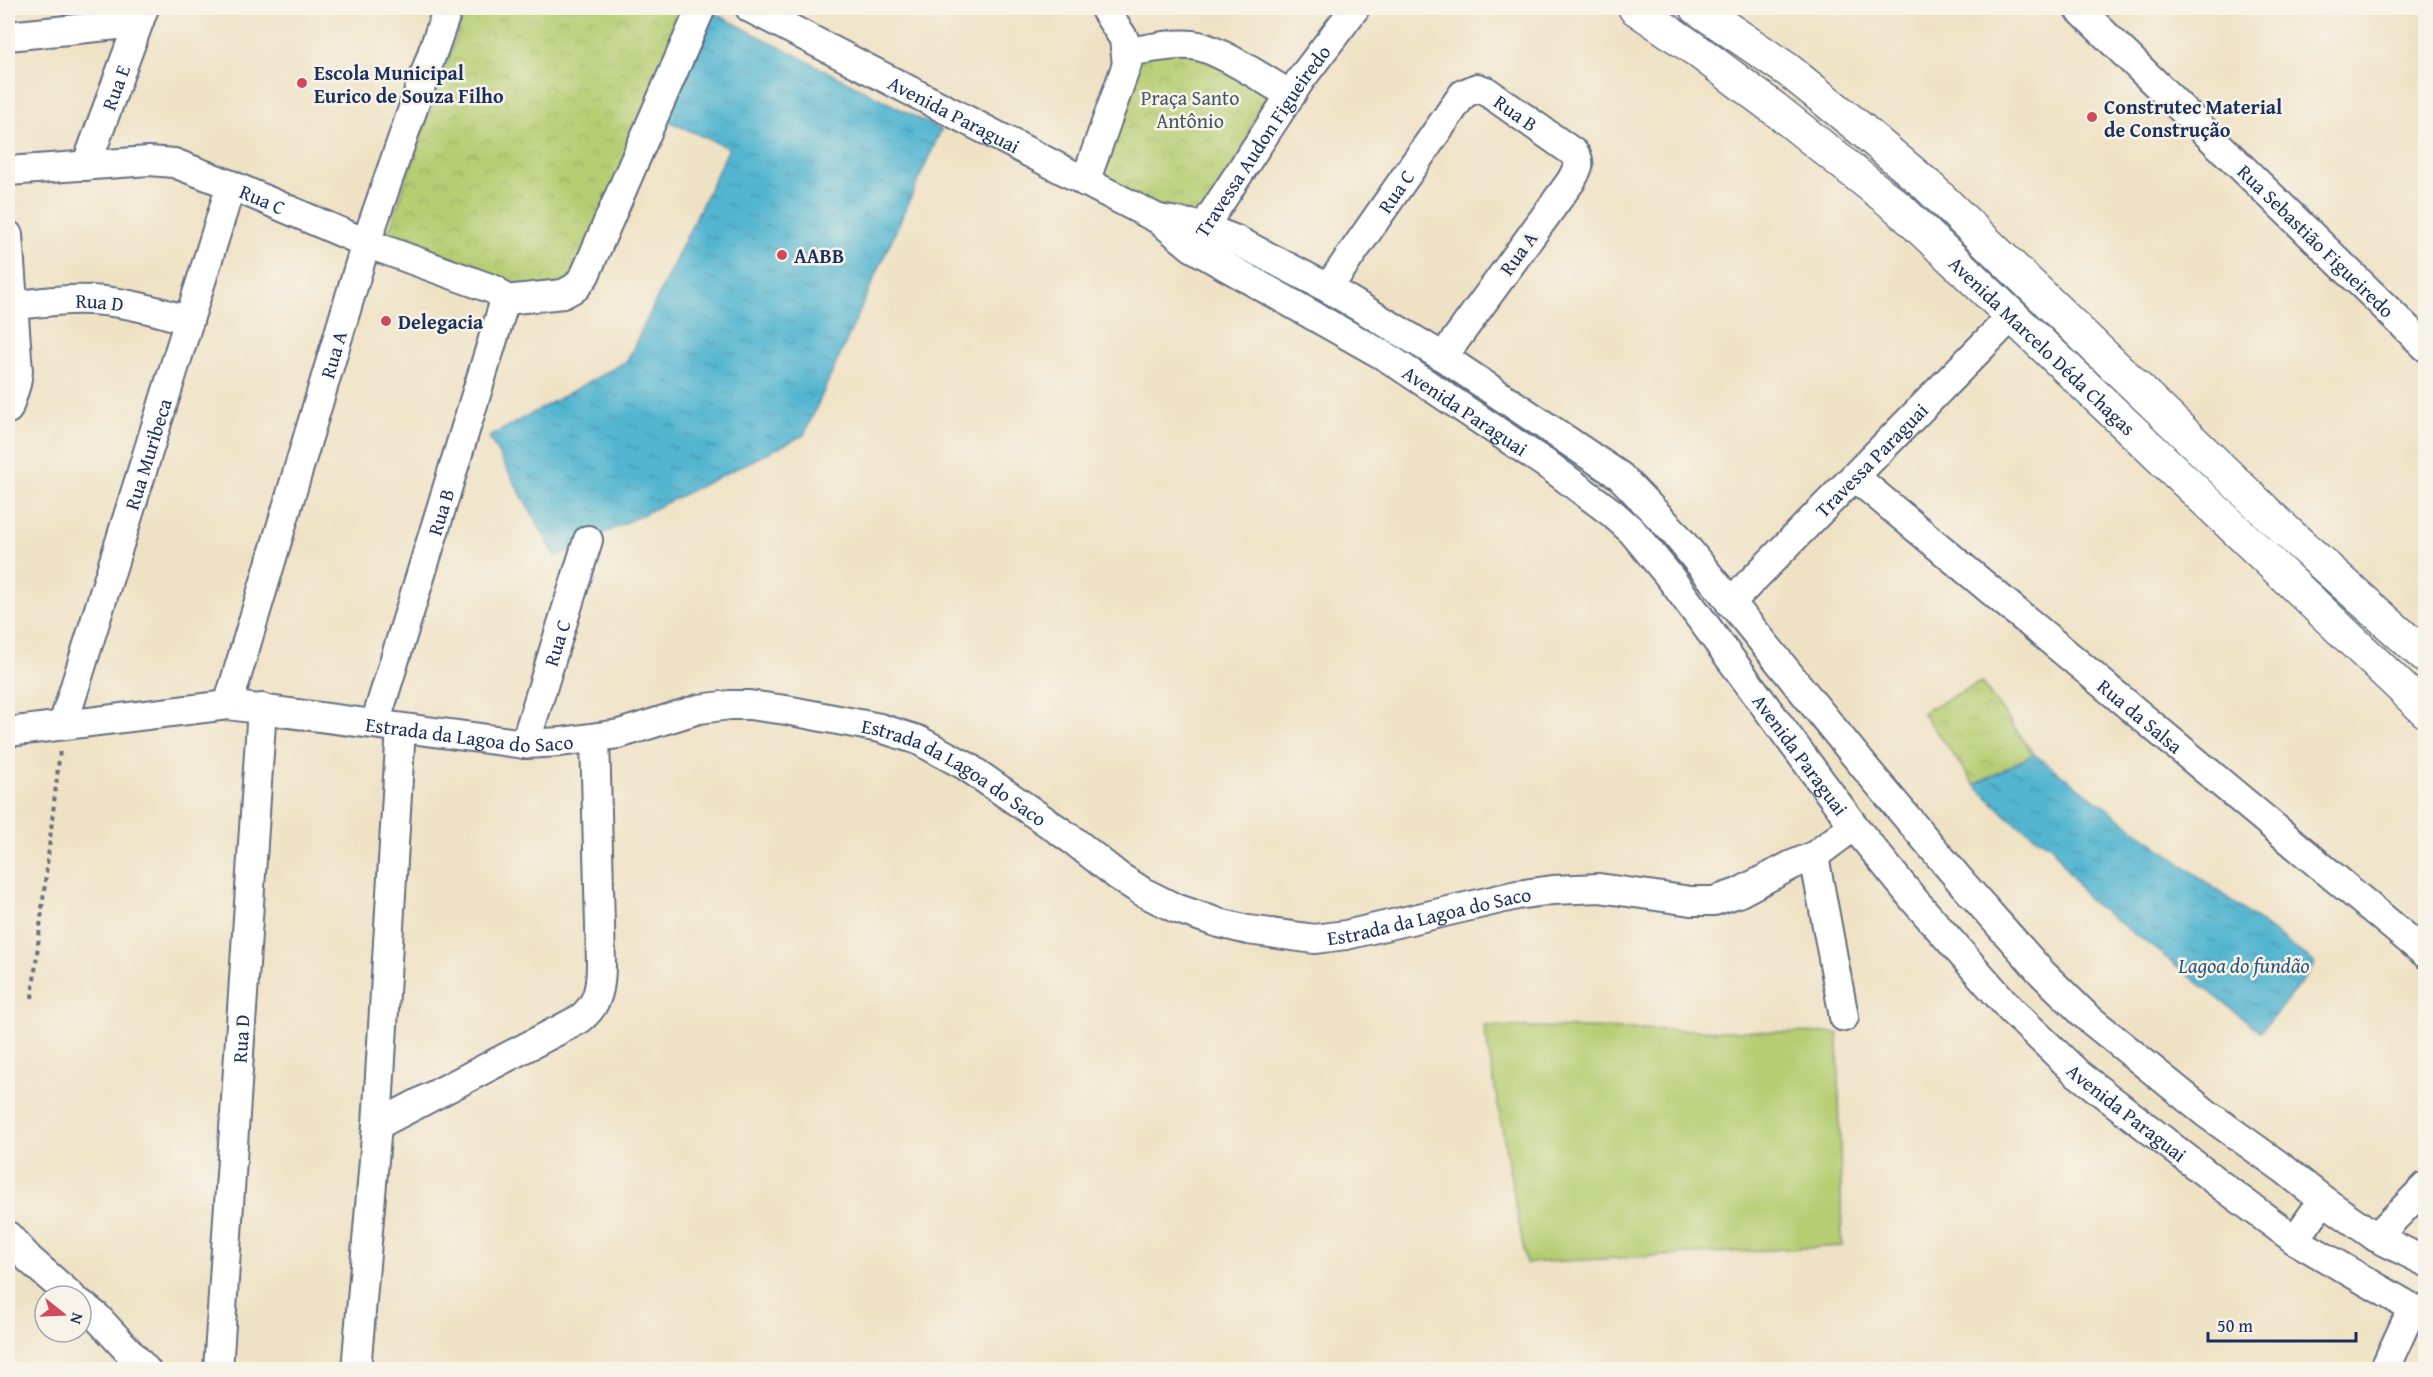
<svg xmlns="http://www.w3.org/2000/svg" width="2433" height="1377" font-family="'Gentium Book Plus',serif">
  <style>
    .grass { fill: #b6cd72; stroke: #687e68; stroke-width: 1.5 }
    .park { fill: url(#park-crowns); stroke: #687e68; stroke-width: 1.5 }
    .water { fill: url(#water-ripples); stroke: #367297; stroke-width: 1.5 }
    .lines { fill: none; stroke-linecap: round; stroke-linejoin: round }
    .minor-casing { stroke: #656e82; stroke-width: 32 }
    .major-casing { stroke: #656e82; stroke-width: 36 }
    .path { stroke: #656e82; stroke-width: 4; stroke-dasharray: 4.5 4.5; stroke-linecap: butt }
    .minor { stroke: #fff; stroke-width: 28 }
    .major { stroke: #fff; stroke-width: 33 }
    .poi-dot { fill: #d1495b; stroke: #f7f3e8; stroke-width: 2 }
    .labels { text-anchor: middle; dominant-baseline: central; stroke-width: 5; stroke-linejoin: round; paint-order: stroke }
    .poi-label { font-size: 20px; font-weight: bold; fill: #1b2f5e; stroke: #f7f3e8; text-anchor: start }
    .street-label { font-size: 20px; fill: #1b2f5e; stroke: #f7f3e8 }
    .park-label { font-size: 20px; fill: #425663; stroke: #f7f3e8 }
    .water-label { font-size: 21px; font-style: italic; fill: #2c5780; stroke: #f7f3e8 }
  </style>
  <defs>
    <pattern id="park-crowns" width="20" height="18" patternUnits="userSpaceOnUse" patternTransform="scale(1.5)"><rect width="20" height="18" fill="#b6cd72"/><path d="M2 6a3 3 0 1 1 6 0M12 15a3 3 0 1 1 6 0" fill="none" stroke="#9cb065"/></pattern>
    <pattern id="water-ripples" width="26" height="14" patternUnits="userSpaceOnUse" patternTransform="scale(1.5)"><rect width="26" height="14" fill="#52b5d0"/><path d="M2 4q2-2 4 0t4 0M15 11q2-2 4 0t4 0" fill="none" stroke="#4394ac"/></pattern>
  </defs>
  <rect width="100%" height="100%" fill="#f7f3e8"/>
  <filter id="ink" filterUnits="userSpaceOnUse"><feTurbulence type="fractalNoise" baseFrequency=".0167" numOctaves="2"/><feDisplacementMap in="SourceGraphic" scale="12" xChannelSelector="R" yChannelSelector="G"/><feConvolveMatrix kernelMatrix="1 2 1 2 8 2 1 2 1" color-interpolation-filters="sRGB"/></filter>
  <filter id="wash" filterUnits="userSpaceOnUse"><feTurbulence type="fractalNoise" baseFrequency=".008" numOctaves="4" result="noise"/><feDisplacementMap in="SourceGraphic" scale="24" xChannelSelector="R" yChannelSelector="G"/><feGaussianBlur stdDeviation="1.35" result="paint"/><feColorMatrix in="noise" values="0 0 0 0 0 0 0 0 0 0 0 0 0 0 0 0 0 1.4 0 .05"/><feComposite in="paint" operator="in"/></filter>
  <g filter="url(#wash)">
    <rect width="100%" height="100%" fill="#efe2c4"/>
    <polygon class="grass" points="1484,1026 1838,1033 1842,1246 1526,1263"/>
    <g class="park">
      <polygon points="466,8 701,8 569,291 511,300 381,253"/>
      <polygon points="1213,34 1286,95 1199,223 1090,182 1138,41"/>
      <polygon points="1981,682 2034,754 1975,785 1922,712"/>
    </g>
    <g class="water">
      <polygon points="712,12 941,130 804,435 556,557 489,437 627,361 729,148 661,118"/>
      <polygon points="2034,754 2316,964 2261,1032 2155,949 2088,900 2052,847 2010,819 1975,785"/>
    </g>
  </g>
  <g filter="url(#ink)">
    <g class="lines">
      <g class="minor-casing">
        <g id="minor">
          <path id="s1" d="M 750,8 L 1158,219 L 1192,247 L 1388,358 L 1552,468 L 1612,513 L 1632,531 L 1669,576 L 1854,826 L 1915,901 L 2011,1010 L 2077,1073 L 2222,1186 L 2295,1240 L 2426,1316"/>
          <path id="s2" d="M 2078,8 L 2426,347"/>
          <polyline points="8,36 137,23"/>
          <path d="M 1128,52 C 1148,49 1171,43 1192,45 C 1217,47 1267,82 1291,95"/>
          <path id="s3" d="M 86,166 L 144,8"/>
          <path id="s4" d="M 8,171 L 149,161 L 174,163 L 231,185 L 366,243 L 495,290 L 505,300"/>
          <polyline points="1085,182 1127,64 1124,39 1104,8"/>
          <polyline points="1159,219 1197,225 1236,240 1328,288 1443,357 1620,476 1673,531 1866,769 1964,885 2041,972 2087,1017 2207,1114 2284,1169 2323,1200 2376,1237 2426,1262"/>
          <polyline points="8,235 18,371 16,384 8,409"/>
          <path id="s5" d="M 1194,242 L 1301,79 L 1355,8"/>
          <path id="s6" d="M 1328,288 L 1463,94 L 1477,88 L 1486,91 L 1574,153 C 1583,163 1576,171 1571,181 L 1443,357"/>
          <polyline points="505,300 563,294 576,287 585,275 701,8"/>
          <path id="s7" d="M 8,306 C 28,304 48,301 69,300 C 110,298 150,308 189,321"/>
          <path id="s8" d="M 1855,477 L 2426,954"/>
          <path id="s9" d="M 1730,603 L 2011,317"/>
          <path id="s10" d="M 228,705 L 366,243 L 448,8"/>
          <path id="s11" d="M 375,724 L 505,300"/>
          <path id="s12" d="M 63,725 L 231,185"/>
          <path id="s13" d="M 8,732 L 228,705 L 525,744 L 561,742 L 619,734 L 699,709 L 730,705 L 749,705 L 786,710 L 880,728 L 918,740 L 966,766 L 1074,841 L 1118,876 L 1143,892 L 1175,908 L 1219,923 L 1248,930 L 1315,939 L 1346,935 L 1517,895 L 1553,890 L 1599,888 L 1691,901 L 1714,901 L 1738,893 L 1792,865 L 1814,856 L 1854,826"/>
          <path id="s14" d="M 525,744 L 588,540"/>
          <polyline points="1814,856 1844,1017"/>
          <path d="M 377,1125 L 580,1019 C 599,1004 601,986 601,963 L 595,738"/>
          <polyline points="8,1236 29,1259 71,1296"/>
          <polyline points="2376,1237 2426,1186"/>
          <polyline points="2295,1240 2323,1200"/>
          <polyline points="81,1304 97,1317 146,1370"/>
          <path id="s15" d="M 218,1370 L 262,708"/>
          <polyline points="356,1370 377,1125 401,728"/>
          <polyline points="2384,1370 2412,1309"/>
        </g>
      </g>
      <g class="major-casing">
        <g id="major">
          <path id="s16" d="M 1635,8 L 1699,52 L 1775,109 L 1900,209 L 2426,711"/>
          <polyline points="1697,8 1788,70 1861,129 1928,186 2289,534 2426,657"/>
        </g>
      </g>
      <polyline class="path" points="32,998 60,750"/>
      <use href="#minor" class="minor"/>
      <use href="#major" class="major"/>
    </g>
  </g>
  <g class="poi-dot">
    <circle cx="302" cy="83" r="6"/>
    <circle cx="2092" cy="117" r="6"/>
    <circle cx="782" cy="255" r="6"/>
    <circle cx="386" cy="321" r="6"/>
  </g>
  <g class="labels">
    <g class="poi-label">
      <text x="314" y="72">Escola Municipal<tspan x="314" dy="23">Eurico de Souza Filho</tspan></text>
      <text x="2104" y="106">Construtec Material<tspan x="2104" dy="23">de Construção</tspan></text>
      <text x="794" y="255">AABB</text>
      <text x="398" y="321">Delegacia</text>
    </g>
    <g class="street-label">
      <text stroke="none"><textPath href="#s3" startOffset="84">Rua E</textPath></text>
      <text stroke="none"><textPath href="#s6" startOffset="298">Rua B</textPath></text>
      <text stroke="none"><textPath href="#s1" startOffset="230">Avenida Paraguai</textPath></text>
      <text stroke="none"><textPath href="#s5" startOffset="122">Travessa Audon Figueiredo</textPath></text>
      <text stroke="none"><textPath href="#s6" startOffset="118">Rua C</textPath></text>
      <text stroke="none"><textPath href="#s4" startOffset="262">Rua C</textPath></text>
      <text stroke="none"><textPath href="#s2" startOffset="333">Rua Sebastião Figueiredo</textPath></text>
      <text transform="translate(1518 253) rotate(-54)">Rua A</text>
      <text stroke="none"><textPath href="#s7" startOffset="92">Rua D</textPath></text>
      <text stroke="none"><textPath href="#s16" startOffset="530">Avenida Marcelo Déda Chagas</textPath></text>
      <text stroke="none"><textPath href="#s10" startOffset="366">Rua A</textPath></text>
      <text stroke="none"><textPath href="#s1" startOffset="822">Avenida Paraguai</textPath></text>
      <text stroke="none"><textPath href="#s12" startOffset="284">Rua Muribeca</textPath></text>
      <text stroke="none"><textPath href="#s9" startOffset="201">Travessa Paraguai</textPath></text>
      <text stroke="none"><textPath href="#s11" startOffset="222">Rua B</textPath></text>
      <text stroke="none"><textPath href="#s14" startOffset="106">Rua C</textPath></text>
      <text stroke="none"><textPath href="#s8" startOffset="372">Rua da Salsa</textPath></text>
      <text stroke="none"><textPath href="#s13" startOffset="465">Estrada da Lagoa do Saco</textPath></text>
      <text stroke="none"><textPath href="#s1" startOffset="1308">Avenida Paraguai</textPath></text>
      <text stroke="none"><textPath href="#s13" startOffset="969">Estrada da Lagoa do Saco</textPath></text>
      <text stroke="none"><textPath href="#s13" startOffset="1491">Estrada da Lagoa do Saco</textPath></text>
      <text stroke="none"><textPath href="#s15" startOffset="332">Rua D</textPath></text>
      <text stroke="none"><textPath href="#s1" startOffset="1794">Avenida Paraguai</textPath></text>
    </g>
    <g class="park-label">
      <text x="1190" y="97">Praça Santo<tspan x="1190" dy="23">Antônio</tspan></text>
    </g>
    <g class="water-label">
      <text x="2244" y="965">Lagoa do fundão</text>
    </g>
  </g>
  <rect width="2433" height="1377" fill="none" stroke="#f7f3e8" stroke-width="30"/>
  <g transform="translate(63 1314) rotate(108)"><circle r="28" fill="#f7f3e8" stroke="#9fa5b1" stroke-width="1.5"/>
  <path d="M0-4.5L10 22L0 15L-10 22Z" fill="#d1495b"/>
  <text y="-9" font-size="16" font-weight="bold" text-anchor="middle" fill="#1b2f5e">N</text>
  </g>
  <path d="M2208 1332v9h148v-9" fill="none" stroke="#1b2f5e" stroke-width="3"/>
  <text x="2217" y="1332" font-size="18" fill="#1b2f5e" stroke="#f7f3e8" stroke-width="4.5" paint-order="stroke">50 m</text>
</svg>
